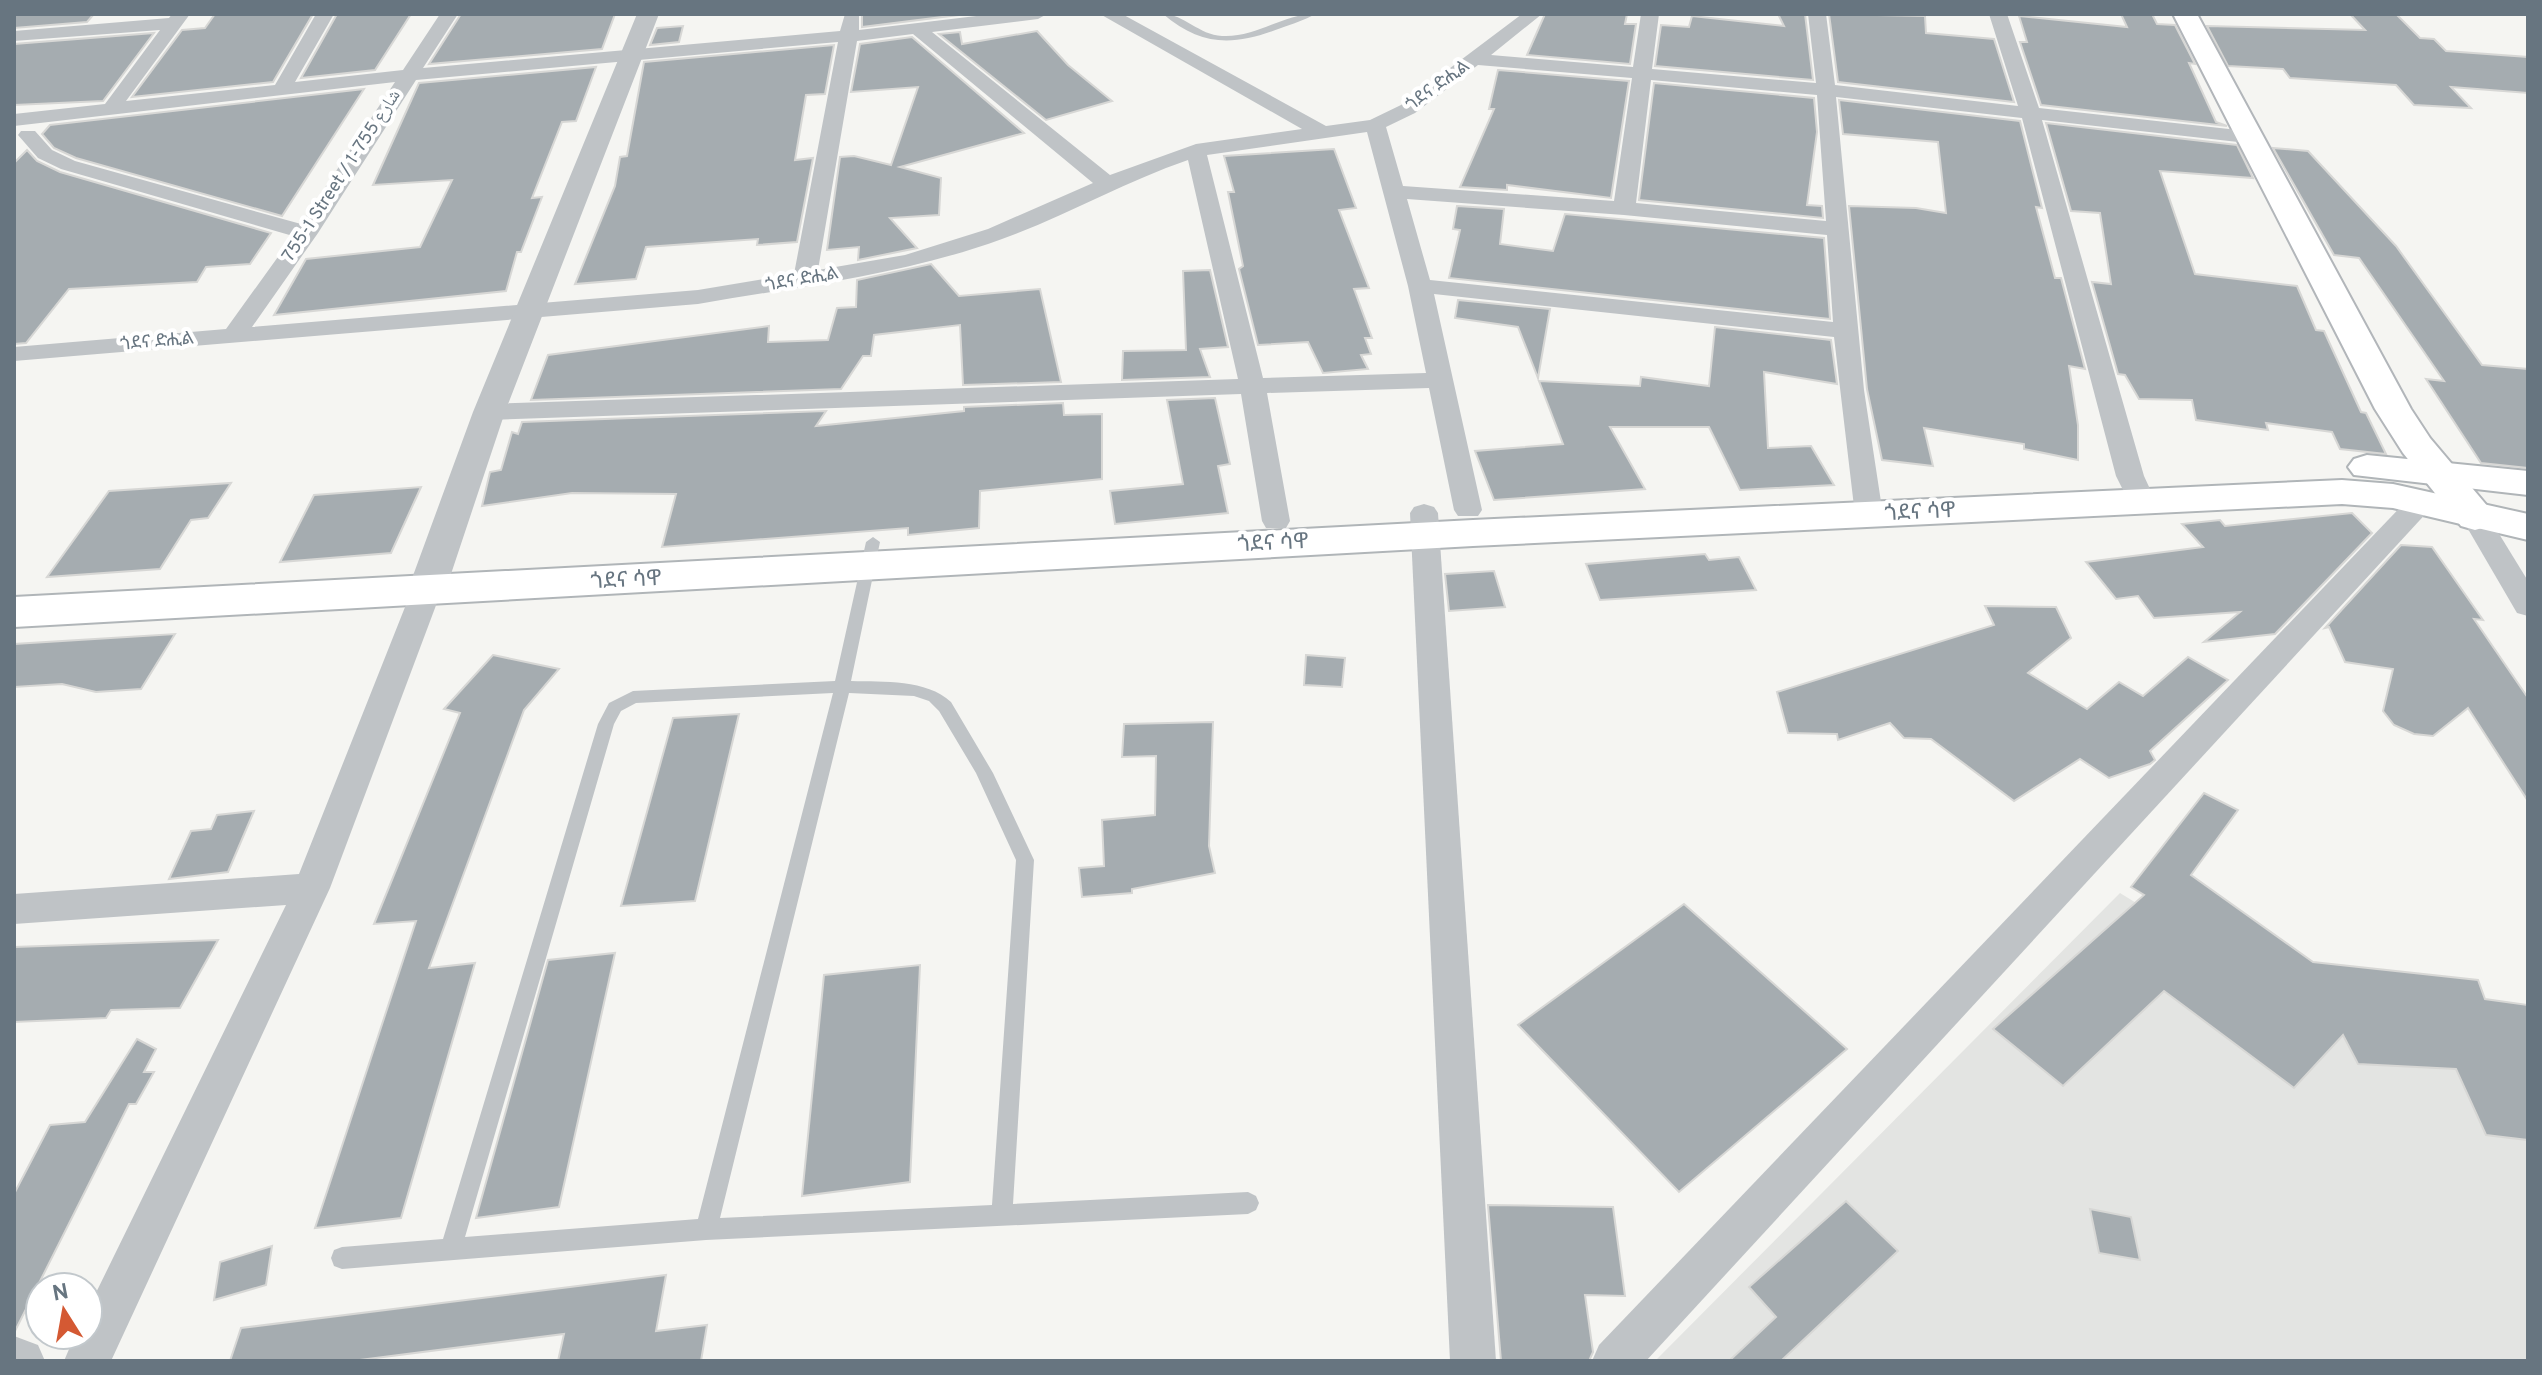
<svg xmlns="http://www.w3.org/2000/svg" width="2542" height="1375" font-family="Overpass,'Noto Naskh Arabic','Noto Sans Ethiopic',sans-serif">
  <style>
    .built { fill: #e3e4e2 }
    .building { fill: #a5acb0; stroke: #d7d7d5; stroke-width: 2 }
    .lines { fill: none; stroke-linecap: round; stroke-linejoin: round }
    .secondary-casing { stroke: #b2b6ba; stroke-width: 4 }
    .primary-casing { stroke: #b0b5b8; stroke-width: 4 }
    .service { fill: #bfc3c6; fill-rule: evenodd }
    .minor { fill: #bfc3c6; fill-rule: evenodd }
    .tertiary { fill: #bfc3c6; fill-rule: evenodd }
    .secondary { fill: #fff; fill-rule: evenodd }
    .primary { fill: #fff; fill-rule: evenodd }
    .labels { text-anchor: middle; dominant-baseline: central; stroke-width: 8; stroke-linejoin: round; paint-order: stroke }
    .far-street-label { font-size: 18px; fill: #677580; stroke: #fff }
    .street-label { font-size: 22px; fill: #677580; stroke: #fff }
  </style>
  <rect width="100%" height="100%" fill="#f5f5f2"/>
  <polygon class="built" points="2120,893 2349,1034 2528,1062 2528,1361 1655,1361"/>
  <g class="building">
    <polygon points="14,14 94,14 87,22 14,28"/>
    <polygon points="215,14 313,14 273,82 132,97 182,30 205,28"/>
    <polygon points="337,14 411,14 375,70 301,78"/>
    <polygon points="461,14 615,14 602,49 429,64"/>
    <polygon points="862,14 958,14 958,15 862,27"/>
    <polygon points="1545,14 1627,14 1625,24 1636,24 1630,64 1527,55"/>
    <polygon points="1778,14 1805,14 1813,80 1655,66 1661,25 1689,27 1692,16 1784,26"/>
    <polygon points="1829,14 1925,16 1926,33 1994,39 2014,102 1838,82"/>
    <polygon points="2121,14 2152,14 2157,24 2175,25 2195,64 2189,63 2216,122 2227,126 2041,105 2020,42 2027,42 2019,16 2127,27"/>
    <polygon points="2350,14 2396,14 2420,38 2434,39 2446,51 2528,57 2528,93 2451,87 2471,108 2414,105 2396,85 2290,78 2283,69 2228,66 2207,26 2365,30"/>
    <polygon points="683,26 679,42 650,45 657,28"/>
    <polygon points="1037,31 1068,65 1112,101 1046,120 939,34 960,32 962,44"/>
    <polygon points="154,33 103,101 14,105 14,44"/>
    <polygon points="912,37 1024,133 900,167 941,178 939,215 890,218 917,248 858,260 859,247 827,250 840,157 854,156 891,165 918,87 851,92 860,44"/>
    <polygon points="834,45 825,94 806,95 795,160 813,158 797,242 757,245 758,239 646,247 636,279 575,284 615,186 620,157 627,156 644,62"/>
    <polygon points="596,67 576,121 562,122 532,198 542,197 521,252 517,252 506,291 274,315 306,259 420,247 452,180 373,185 419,83"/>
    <polygon points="1498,70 1629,81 1611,198 1507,185 1507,190 1460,187 1494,109 1489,109"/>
    <polygon points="1654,83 1814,98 1817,132 1807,205 1822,206 1823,218 1639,200"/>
    <polygon points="364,89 282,216 76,158 54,148 42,134 50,125"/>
    <polygon points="1839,100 2020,121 2042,208 2036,207 2055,278 2061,278 2085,369 2069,366 2078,425 2078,460 2024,449 2024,444 1924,428 1933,466 1882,460 1867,389 1849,206 1916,208 1946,213 1938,142 1843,134"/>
    <polygon points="2046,123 2237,145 2253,178 2160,171 2195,274 2297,286 2316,330 2324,331 2361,412 2366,413 2386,454 2340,449 2332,432 2266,423 2268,430 2196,420 2192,400 2139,399 2125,375 2118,374 2092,282 2111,284 2100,213 2071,211"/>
    <polygon points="2273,148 2308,151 2396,246 2482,365 2528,369 2528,468 2481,463 2426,379 2444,381 2359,258 2334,255"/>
    <polygon points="1334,149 1356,208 1339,210 1369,288 1354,289 1372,338 1365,338 1371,354 1361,355 1368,369 1323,373 1308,342 1258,345 1239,269 1243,266 1228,192 1234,192 1224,156"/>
    <polygon points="27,150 37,161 60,172 271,233 250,264 206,267 197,282 69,289 26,343 14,344 14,163"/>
    <polygon points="1457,206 1504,209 1500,244 1553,251 1565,214 1824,238 1830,319 1449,278 1460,230 1453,229"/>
    <polygon points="931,264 959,296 1040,289 1061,382 963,385 960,325 874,335 871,356 863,356 841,389 531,400 548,355 769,326 768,342 828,340 837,308 856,307 857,280"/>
    <polygon points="1210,270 1228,347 1200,349 1210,377 1122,380 1123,351 1186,350 1183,271"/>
    <polygon points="1458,300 1550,309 1538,378 1518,327 1455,318"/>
    <polygon points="1715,327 1831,340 1837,384 1764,372 1768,448 1811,446 1834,485 1740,490 1709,427 1610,427 1645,489 1494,500 1475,451 1563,444 1539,381 1640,386 1641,377 1709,386"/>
    <polygon points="1215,398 1230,464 1218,466 1228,513 1115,524 1110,491 1183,484 1167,400"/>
    <polygon points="1063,403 1064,415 1102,414 1102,479 980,491 979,528 908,535 908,528 662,547 676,494 572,493 482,506 490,472 501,470 512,432 518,434 522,422 826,411 816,426 964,411 964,407"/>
    <polygon points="231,483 208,518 191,520 160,569 47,577 109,491"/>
    <polygon points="421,487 391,553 280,562 314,495"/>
    <polygon points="2352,513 2372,533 2275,634 2204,642 2240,612 2154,618 2138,596 2116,599 2086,562 2203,547 2182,524 2220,520 2225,526"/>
    <polygon points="2401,545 2432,547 2483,620 2474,619 2528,698 2528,801 2468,708 2433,736 2414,734 2394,725 2383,711 2393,669 2345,662 2329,627 2325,628"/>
    <polygon points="1705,554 1709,560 1739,557 1756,590 1600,600 1586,564"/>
    <polygon points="1494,571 1505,607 1449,611 1445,574"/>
    <polygon points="1985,606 2056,607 2071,638 2028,673 2087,709 2119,682 2143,696 2188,657 2228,680 2150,751 2155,760 2150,764 2109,778 2080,759 2014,801 1931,739 1904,738 1890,723 1838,740 1837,734 1788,733 1777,692 1994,625"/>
    <polygon points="175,634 141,689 96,692 62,684 14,687 14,644"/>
    <polygon points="493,655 559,669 524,710 429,968 475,963 401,1218 315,1228 416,921 374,924 460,713 444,709"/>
    <polygon points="1306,655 1345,658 1342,687 1304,685"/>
    <polygon points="739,714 695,901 621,906 673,718"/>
    <polygon points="1213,722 1209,846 1215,873 1132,889 1132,893 1082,897 1079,868 1104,866 1102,820 1155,815 1156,756 1122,757 1124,724"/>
    <polygon points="2204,793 2238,810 2191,875 2313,962 2478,980 2485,999 2528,1005 2528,1140 2486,1135 2456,1069 2358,1064 2343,1035 2294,1088 2164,991 2063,1086 1993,1029 2144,895 2131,887"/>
    <polygon points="254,811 228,872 169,879 191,831 211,829 217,815"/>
    <polygon points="1684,904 1847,1049 1679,1192 1518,1025"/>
    <polygon points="218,940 180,1008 111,1010 106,1018 14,1022 14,947"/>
    <polygon points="615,953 559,1207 476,1218 548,960"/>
    <polygon points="920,965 910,1182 802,1196 824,975"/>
    <polygon points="137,1039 156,1049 144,1072 154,1072 136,1104 129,1104 14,1333 14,1194 50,1125 85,1122"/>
    <polygon points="1846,1201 1898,1251 1781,1361 1729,1361 1776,1317 1749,1287"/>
    <polygon points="1488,1205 1613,1207 1625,1296 1585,1295 1593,1352 1589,1361 1501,1361"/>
    <polygon points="2090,1209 2131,1217 2140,1260 2099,1253"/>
    <polygon points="272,1246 266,1285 214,1300 220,1262"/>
    <polygon points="666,1275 656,1331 707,1325 701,1361 558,1361 564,1334 352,1361 230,1361 241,1328"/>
  </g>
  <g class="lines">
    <g class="secondary-casing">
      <polygon id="secondary" points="2173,14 2197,14 2411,409 2430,438 2489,508 2494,517 2489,526 2475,530 2461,526 2403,453 2375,409"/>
    </g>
    <g class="primary-casing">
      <g id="primary">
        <polygon points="2367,455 2528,471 2528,495 2354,475 2348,467 2354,459"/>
        <polygon points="2342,480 2393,484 2528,514 2528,540 2393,508 2342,504 1473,546 14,627 14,597 1473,520"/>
      </g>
    </g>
    <g class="service">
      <path d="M 1163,14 C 1184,14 1199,35 1222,36 C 1255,38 1283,14 1315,14 C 1305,20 1292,24 1281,28 C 1234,46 1202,47 1163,14 Z"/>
      <path d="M 873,537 L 880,542 L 851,681 C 884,682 926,679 951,702 L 993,773 L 1034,860 L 1013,1204 L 1248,1192 L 1256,1196 L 1259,1203 L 1256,1210 L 1248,1214 L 706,1240 L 342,1269 L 334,1266 L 331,1258 L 334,1250 L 342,1247 L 443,1239 L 598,724 L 609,703 L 633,691 L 835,681 L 866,542 ZM 833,693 L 698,1219 L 465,1237 L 614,724 L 621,711 L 636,703 ZM 849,693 L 914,696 L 929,701 L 939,711 L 976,773 L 1016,860 L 992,1205 L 720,1218 Z"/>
    </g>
    <g class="minor">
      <path d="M 172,14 L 190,14 L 126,101 L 275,85 L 316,14 L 334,14 L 295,82 L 403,70 L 440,14 L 458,14 L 423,68 L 840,31 L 845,14 L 859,14 L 859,30 L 993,14 L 1047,14 L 1038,19 L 932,32 L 1110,175 L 1196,144 L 1302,129 L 1100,14 L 1122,14 L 1326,126 L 1370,120 L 1401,105 L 1522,14 L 1542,14 L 1491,55 L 1633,67 L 1641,14 L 1659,14 L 1652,69 L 1816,83 L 1808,14 L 1826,14 L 1835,85 L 2018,106 L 1989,14 L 2007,14 L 2039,108 L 2247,131 L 2257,137 L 2247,143 L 2042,120 L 2144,476 L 2156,502 L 2152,508 L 2132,508 L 2116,476 L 2022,118 L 1836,97 L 1864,390 L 1883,515 L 1879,521 L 1859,521 L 1855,515 L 1834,337 L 1434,294 L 1482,510 L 1478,516 L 1458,516 L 1454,510 L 1429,388 L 1267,393 L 1290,521 L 1286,528 L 1266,528 L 1262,521 L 1241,394 L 489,420 L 476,412 L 489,404 L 1238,379 L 1188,160 C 1124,182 1066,216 1002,239 C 903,275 801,286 698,304 L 14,361 L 14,347 L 226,329 L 293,236 L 61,169 L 38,158 L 18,135 L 21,131 L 35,131 L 52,150 L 75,161 L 301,224 L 395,82 L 14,126 L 14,114 L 105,104 L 160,30 L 14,41 L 14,31 L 169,18 ZM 913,34 L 1093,183 L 988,229 L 905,255 L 818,270 L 857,41 ZM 838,42 L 794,274 L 698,290 L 252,327 L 318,233 L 416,80 ZM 1478,65 L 1632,78 L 1614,201 L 1403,186 L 1386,127 L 1415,113 ZM 1651,80 L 1817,95 L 1826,221 L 1636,203 ZM 1367,132 L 1408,286 L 1426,373 L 1263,378 L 1207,155 ZM 1407,199 L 1624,215 L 1827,235 L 1833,322 L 1430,280 Z"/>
      <polygon points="2421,493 2431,496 2435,502 2431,508 1646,1361 1592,1361 1599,1345 2411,496"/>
      <polygon points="1424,504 1434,507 1438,513 1496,1361 1450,1361 1410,513 1414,507"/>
      <polygon points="2475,508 2485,511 2528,581 2528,616 2517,613 2461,517 2465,511"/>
      <polygon points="426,582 437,585 441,592 330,888 111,1361 64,1361 75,1335 88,1335 88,1309 286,905 14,924 14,894 299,874 411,592 415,585"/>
      <polygon points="14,1336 38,1345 45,1361 14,1361"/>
    </g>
    <polygon class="tertiary" points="637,14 659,14 505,412 445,592 439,601 426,605 413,601 407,592 473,412"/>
    <use href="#secondary" class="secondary"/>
    <use href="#primary" class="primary"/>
  </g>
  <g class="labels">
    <g class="far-street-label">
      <text transform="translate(1438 86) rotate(-36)">ጎደና ድሒል</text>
      <text transform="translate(342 176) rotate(-57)">755-1 Street / شارع 755-1</text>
      <text transform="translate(802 280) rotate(-10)">ጎደና ድሒል</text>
      <text transform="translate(157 342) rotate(-5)">ጎደና ድሒል</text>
    </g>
    <g class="street-label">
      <text transform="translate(1920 513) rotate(-3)">ጎደና ሳዋ</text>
      <text transform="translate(1273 544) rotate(-3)">ጎደና ሳዋ</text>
      <text transform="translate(626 581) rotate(-3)">ጎደና ሳዋ</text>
    </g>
  </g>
  <rect width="2542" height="1375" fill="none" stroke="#677580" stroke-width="32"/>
  <g transform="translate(64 1311) rotate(349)"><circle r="38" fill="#ffffff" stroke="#c2c8cc" stroke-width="2"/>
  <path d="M0-6L14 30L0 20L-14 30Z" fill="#d45933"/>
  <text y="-12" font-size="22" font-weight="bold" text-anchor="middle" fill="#677580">N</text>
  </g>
</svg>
